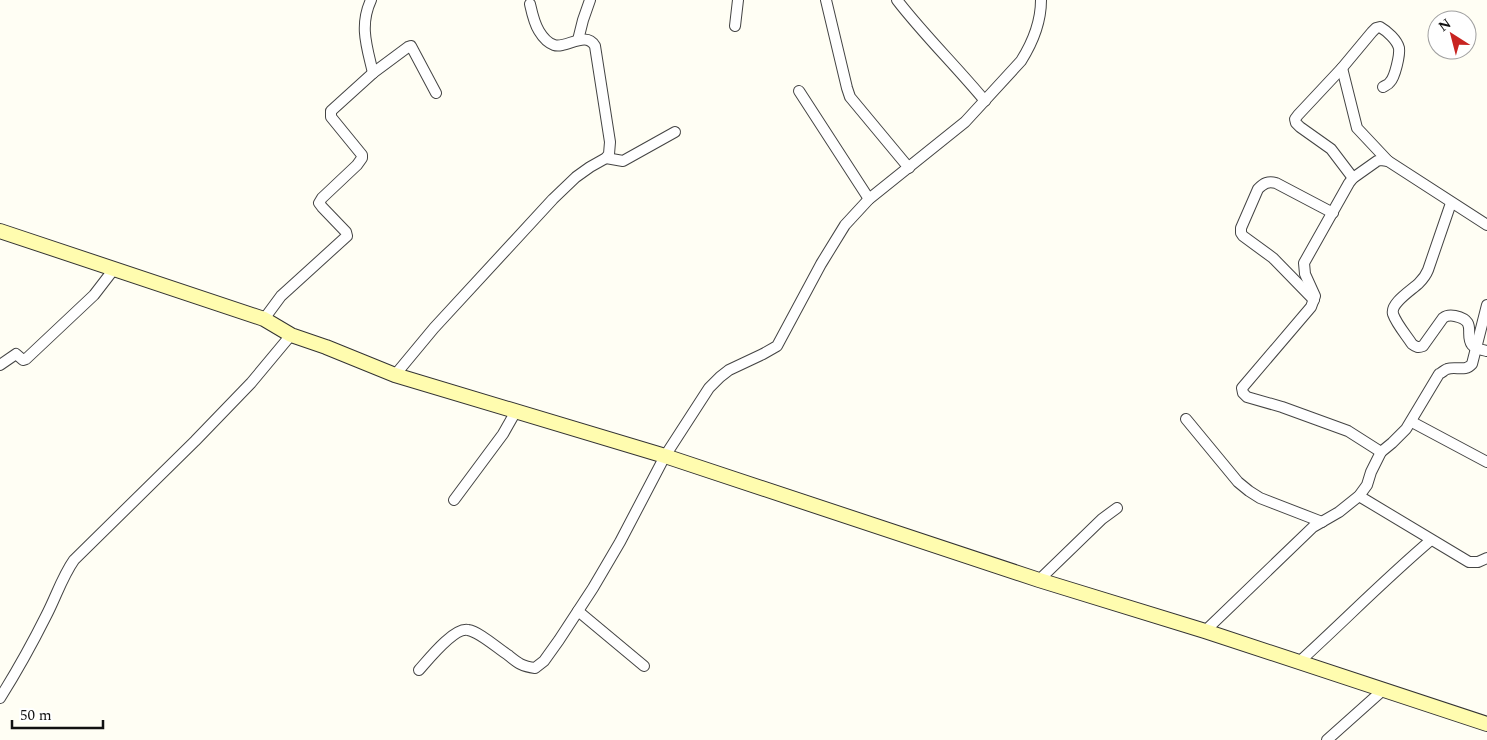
<svg xmlns="http://www.w3.org/2000/svg" width="1487" height="740" font-family="Spectral,serif">
  <style>
    .lines { fill: none; stroke-linecap: round; stroke-linejoin: round }
    .street-casing { stroke: #444; stroke-width: 12 }
    .secondary-casing { stroke: #333; stroke-width: 16 }
    .street { stroke: #fff; stroke-width: 10 }
    .secondary { stroke: #fffcaf; stroke-width: 14 }
  </style>
  <rect width="100%" height="100%" fill="#fffef4"/>
  <g class="lines">
    <g class="street-casing">
      <g id="street">
        <path d="M 371,0 C 359,26 367,47 373,73"/>
        <polyline points="826,0 847,88 850,97 909,168"/>
        <path d="M 897,0 C 924,35 956,66 985,101"/>
        <polyline points="735,26 738,0"/>
        <polyline points="578,40 583,20 590,0"/>
        <polyline points="1342,68 1357,128 1388,161"/>
        <polyline points="799,91 869,199"/>
        <polyline points="606,158 623,161 675,132"/>
        <path d="M 1353,178 L 1331,149 L 1300,127 L 1296,123 L 1295,119 L 1298,115 L 1342,68 L 1372,32 L 1376,28 L 1380,27 C 1387,31 1397,40 1399,48 C 1400,55 1395,77 1390,82 C 1388,85 1386,85 1383,87"/>
        <path d="M 1451,203 L 1428,270 C 1426,275 1423,279 1419,283 C 1412,290 1390,303 1393,314 C 1396,323 1406,335 1412,344 C 1416,347 1418,348 1423,346 L 1443,318 C 1447,315 1450,315 1455,316 C 1478,321 1464,334 1472,345 C 1475,349 1482,350 1487,351"/>
        <path d="M 1314,300 L 1273,258 L 1243,236 L 1241,233 L 1241,228 L 1258,189 C 1264,183 1268,181 1276,183 L 1333,213"/>
        <polyline points="264,319 281,296 347,236 346,232 322,207 319,203 322,198 357,165 362,158 362,155 331,117 331,111 373,73 408,47 411,46 436,93"/>
        <polyline points="0,365 16,354 23,360 26,359 94,295 114,269"/>
        <path d="M 395,375 L 434,328 L 553,199 L 576,177 L 590,167 L 606,158 L 609,154 L 610,142 L 595,46 C 586,30 566,49 554,45 C 548,43 542,36 539,31 C 534,23 532,13 530,4"/>
        <polyline points="1186,419 1238,482 1249,491 1260,498 1322,522"/>
        <polyline points="1412,422 1487,462"/>
        <polyline points="1381,452 1348,431 1282,407 1247,397 1243,393 1242,388 1311,307 1315,296 1305,274 1304,263 1349,183 1353,178 1377,161 1381,160 1388,161 1487,225"/>
        <polyline points="1359,496 1469,562 1478,562 1487,558"/>
        <polyline points="454,500 503,434 516,411"/>
        <polyline points="1039,580 1102,519 1117,508"/>
        <polyline points="578,611 644,666"/>
        <path d="M 1205,631 L 1313,527 L 1339,512 L 1359,496 L 1367,485 L 1371,472 L 1381,452 L 1392,443 L 1406,429 L 1439,374 C 1440,374 1446,369 1447,369 C 1456,366 1465,372 1472,364 L 1487,305"/>
        <path d="M 1299,662 C 1343,622 1385,579 1431,540"/>
        <path d="M 419,670 C 428,660 454,627 468,630 C 480,632 497,648 508,655 C 518,663 521,666 535,668 L 544,661 L 559,640 L 593,588 L 620,542 L 665,456 L 709,388 L 720,377 L 729,370 L 763,354 L 777,346 L 821,264 L 845,225 L 869,199 L 965,122 L 1021,61 C 1033,42 1041,22 1041,0"/>
        <path d="M 0,698 C 17,671 32,644 46,616 C 56,597 62,577 74,560 L 195,441 L 251,383 L 291,335"/>
        <polyline points="1327,740 1383,690"/>
      </g>
    </g>
    <g class="secondary-casing">
      <polyline id="secondary" points="0,231 264,319 291,335 326,347 395,375 665,456 1039,580 1205,631 1487,724"/>
    </g>
    <use href="#street" class="street"/>
    <use href="#secondary" class="secondary"/>
  </g>
  <g transform="translate(1452 35) rotate(324)"><circle r="24" fill="#ffffff" stroke="#a0a0a0"/>
  <path d="M0-4L9 19L0 12L-9 19Z" fill="#c82421"/>
  <text y="-8" font-size="14" font-weight="bold" text-anchor="middle" fill="#111111">N</text>
  </g>
  <path d="M12 720v8h91v-8" fill="none" stroke="#111111" stroke-width="2.5"/>
  <text x="20" y="720" font-size="15" fill="#111111" stroke="#ffffff" stroke-width="4" paint-order="stroke">50 m</text>
</svg>
